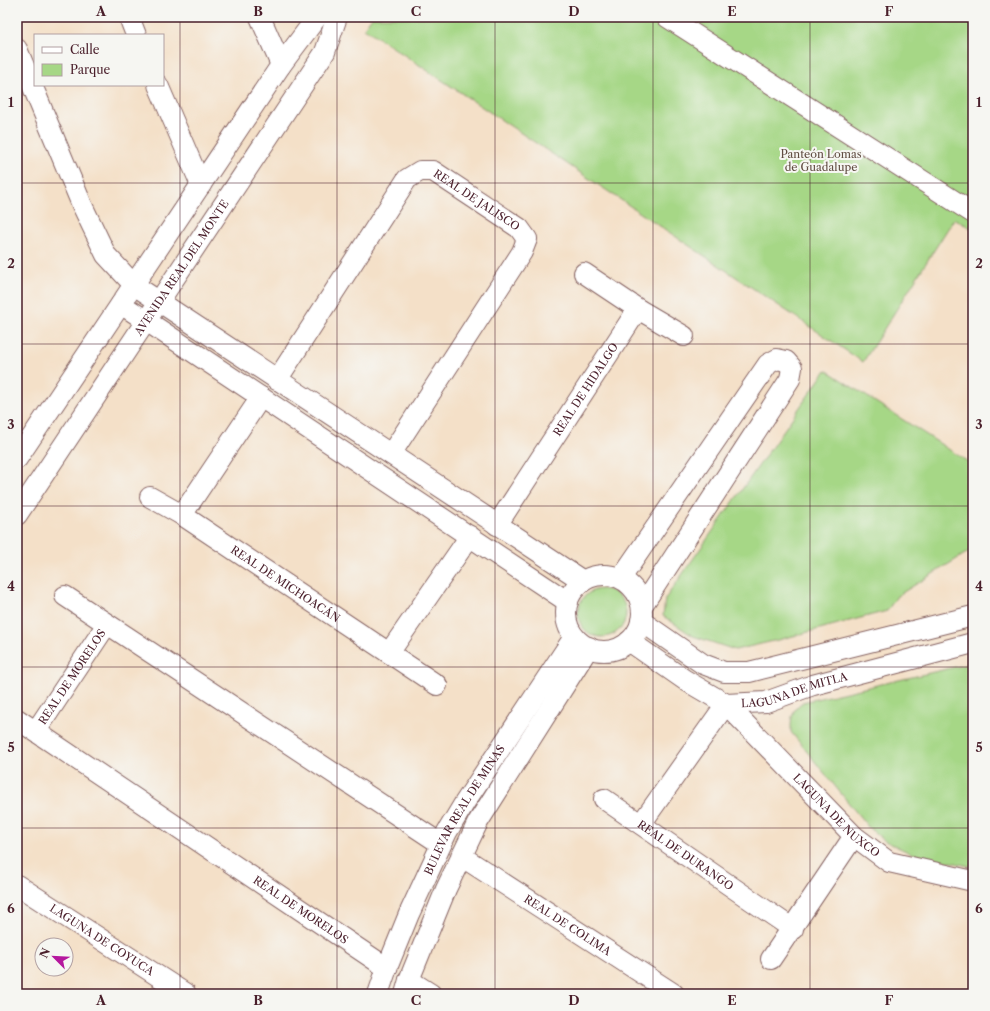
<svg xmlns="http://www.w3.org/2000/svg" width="990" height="1011" font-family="'Libre Caslon Text',serif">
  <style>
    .green { fill: #a6d786; stroke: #787b58 }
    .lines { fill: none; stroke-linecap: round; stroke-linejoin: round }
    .minor-casing { stroke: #866362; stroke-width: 22 }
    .minor { stroke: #fff; stroke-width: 20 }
    .grid { fill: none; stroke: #4a1f2b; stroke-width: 1; stroke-opacity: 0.55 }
    .labels { text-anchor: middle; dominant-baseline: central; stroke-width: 4; stroke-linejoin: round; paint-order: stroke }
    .park-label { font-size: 11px; fill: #614d42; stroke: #f6f6f2 }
    .street-label { font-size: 11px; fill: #4a1f2b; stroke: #f6f6f2 }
    .neatline { fill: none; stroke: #4a1f2b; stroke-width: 1.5 }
    .grid-label { font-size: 13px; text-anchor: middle; font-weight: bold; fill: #4a1f2b }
  </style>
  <rect width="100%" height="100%" fill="#f6f6f2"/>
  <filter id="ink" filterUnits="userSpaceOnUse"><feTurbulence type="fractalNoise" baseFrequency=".025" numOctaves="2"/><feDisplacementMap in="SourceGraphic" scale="8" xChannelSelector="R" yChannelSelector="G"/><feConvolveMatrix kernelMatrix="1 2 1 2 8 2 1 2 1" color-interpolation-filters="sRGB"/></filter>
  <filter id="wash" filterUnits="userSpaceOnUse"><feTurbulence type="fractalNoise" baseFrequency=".012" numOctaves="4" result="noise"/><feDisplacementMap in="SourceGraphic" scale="16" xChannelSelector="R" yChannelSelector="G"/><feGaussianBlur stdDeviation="0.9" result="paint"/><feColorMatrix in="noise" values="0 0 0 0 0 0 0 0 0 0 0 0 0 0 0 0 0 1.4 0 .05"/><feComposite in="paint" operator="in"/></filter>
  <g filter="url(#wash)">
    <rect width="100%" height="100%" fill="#f4e0c8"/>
    <g class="green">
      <polygon points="372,17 973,17 973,229 954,219 863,362 364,28"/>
      <polygon points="826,370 973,465 973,549 897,596 887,611 778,640 735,650 693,636 663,616 665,599"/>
      <circle cx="602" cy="613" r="24"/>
      <path d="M 973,663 L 973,867 L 910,853 L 885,841 L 869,828 L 791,732 C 791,719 791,710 803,702 Z"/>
    </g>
  </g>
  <g filter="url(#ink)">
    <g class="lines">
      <g class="minor-casing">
        <g id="minor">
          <polyline points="129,17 136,35"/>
          <polyline points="260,17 281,65"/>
          <polyline points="667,17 973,213"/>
          <polyline points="17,49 82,205 106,255 134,285 583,581"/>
          <polyline points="158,85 201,185"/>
          <polyline points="584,273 638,309 684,336"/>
          <polyline points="121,304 568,602"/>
          <path id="s1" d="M 277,380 L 407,179 L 420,171 L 433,171 L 519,228 L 527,239 L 522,252 L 391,454"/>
          <polyline points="17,459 281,65 317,17"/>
          <path id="s2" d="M 150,497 L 182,515 L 437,685"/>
          <path id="s3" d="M 17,515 L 325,52 L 337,17"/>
          <polyline points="182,515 261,397"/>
          <path id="s4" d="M 497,525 L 638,309"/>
          <circle cx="604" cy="613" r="38"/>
          <polyline points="621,578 768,364 777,359 786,361 792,368 790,379 642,606"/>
          <polyline points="65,596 441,844"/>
          <polyline points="641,621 703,664 724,672 749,672 973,616"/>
          <path id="s5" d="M 629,641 L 685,680 L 726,704 L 766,702 L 813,685 L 973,643"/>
          <polyline points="389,653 470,536"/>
          <path id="s6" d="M 17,719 L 387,968"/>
          <path id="s7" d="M 36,731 L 107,624"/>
          <path id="s8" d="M 604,799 L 793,929"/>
          <path id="s9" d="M 641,824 L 726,704 L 854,836 L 889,862 L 973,881"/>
          <path id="s10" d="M 461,856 L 674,994"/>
          <path id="s11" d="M 17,885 L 186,994"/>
          <polyline points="771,959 854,836"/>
          <polyline points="409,980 431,994"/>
          <path id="s12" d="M 378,994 L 387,968 L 409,914 L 447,832 L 465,802 L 574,637"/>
          <polyline points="405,994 409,980 446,889 478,822 589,647"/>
        </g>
      </g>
      <use href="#minor" class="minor"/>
    </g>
  </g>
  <path class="grid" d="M 180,17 L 180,994M 337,17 L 337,994M 495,17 L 495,994M 653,17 L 653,994M 810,17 L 810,994M 17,183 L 973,183M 17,344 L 973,344M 17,506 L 973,506M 17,667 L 973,667M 17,828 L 973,828"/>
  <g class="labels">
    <g class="park-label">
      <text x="821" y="154">Panteón Lomas<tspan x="821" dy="13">de Guadalupe</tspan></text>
    </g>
    <g class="street-label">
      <text stroke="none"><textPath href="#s1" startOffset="320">REAL DE JALISCO</textPath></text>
      <text stroke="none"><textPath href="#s3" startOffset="297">AVENIDA REAL DEL MONTE</textPath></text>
      <text stroke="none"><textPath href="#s4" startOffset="162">REAL DE HIDALGO</textPath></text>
      <text stroke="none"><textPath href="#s2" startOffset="161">REAL DE MICHOACÁN</textPath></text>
      <text stroke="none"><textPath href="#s7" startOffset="65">REAL DE MORELOS</textPath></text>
      <text stroke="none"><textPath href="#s5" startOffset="186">LAGUNA DE MITLA</textPath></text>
      <text stroke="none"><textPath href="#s12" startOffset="204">BULEVAR REAL DE MINAS</textPath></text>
      <text stroke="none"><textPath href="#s9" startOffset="304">LAGUNA DE NUXCO</textPath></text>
      <text stroke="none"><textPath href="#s8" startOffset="99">REAL DE DURANGO</textPath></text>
      <text stroke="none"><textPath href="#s6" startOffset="342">REAL DE MORELOS</textPath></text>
      <text stroke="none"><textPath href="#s10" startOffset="127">REAL DE COLIMA</textPath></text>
      <text stroke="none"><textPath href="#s11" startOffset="101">LAGUNA DE COYUCA</textPath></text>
    </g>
  </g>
  <rect width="990" height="1011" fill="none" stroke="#f6f6f2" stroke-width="44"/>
  <rect x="34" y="34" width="130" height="52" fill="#f6f6f2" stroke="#b1a0a2"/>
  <rect x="42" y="47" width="20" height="6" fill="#ffffff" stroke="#b1a0a2"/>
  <text x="70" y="54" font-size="12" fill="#4a1f2b">Calle</text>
  <rect x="42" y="64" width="20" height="12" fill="#a6d786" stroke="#b1a0a2"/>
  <text x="70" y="74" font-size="12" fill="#4a1f2b">Parque</text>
  <g transform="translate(54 957) rotate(294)"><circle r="19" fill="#f6f6f2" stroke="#b1a0a2"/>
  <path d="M0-3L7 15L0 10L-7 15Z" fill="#b5179e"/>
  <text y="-6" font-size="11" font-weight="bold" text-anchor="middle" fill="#4a1f2b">N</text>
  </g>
  <rect x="22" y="22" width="946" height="967" class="neatline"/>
  <g class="grid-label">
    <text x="101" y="16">A</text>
    <text x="258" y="16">B</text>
    <text x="416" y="16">C</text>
    <text x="574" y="16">D</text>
    <text x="732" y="16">E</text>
    <text x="889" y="16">F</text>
    <text x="11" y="107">1</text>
    <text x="979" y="107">1</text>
    <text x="11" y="268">2</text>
    <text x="979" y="268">2</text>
    <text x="11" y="429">3</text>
    <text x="979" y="429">3</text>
    <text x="11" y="591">4</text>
    <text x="979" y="591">4</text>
    <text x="11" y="752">5</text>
    <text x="979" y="752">5</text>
    <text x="11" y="913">6</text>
    <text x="979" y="913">6</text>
    <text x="101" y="1005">A</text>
    <text x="258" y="1005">B</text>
    <text x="416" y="1005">C</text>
    <text x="574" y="1005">D</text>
    <text x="732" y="1005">E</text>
    <text x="889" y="1005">F</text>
  </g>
</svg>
